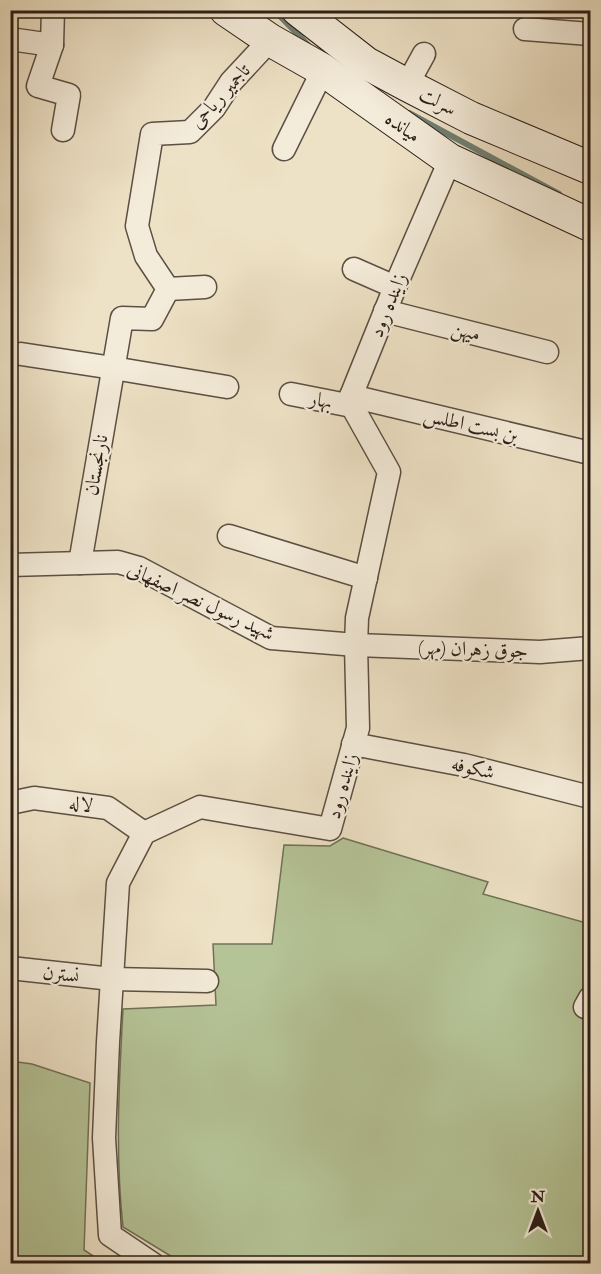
<svg xmlns="http://www.w3.org/2000/svg" width="601" height="1274" font-family="'IM FELL Double Pica',Amiri,serif">
  <style>
    .green { fill: #b5c497; stroke: #707157; stroke-width: 1.5 }
    .lines { fill: none; stroke-linecap: round; stroke-linejoin: round }
    .stream { stroke: #6e7f72; stroke-width: 6 }
    .street-casing { stroke: #5c4f43; stroke-width: 25 }
    .secondary-casing { stroke: #2b1e17; stroke-width: 34 }
    .street { stroke: #f4ecda; stroke-width: 22 }
    .secondary { stroke: #f4ecda; stroke-width: 32 }
    .labels { text-anchor: middle; dominant-baseline: central; stroke-width: 4.5; stroke-linejoin: round; paint-order: stroke }
    .street-label { font-size: 20px; fill: #2b1e17; stroke: #f4ecda }
  </style>
  <rect width="100%" height="100%" fill="#eee2c6"/>
  <filter id="stains"><feTurbulence type="fractalNoise" baseFrequency=".00333" numOctaves="4"/><feColorMatrix values="0 0 0 0 .2 0 0 0 0 .09 0 0 0 0 .02 0 0 0 .5 -.17"/></filter>
  <radialGradient id="worn" r=".72"><stop offset=".6" stop-color="#630" stop-opacity="0"/><stop offset="1" stop-color="#630" stop-opacity=".3"/></radialGradient>
  <g class="green">
    <path d="M 343,838 L 488,882 L 483,894 L 590,924 L 590,1263 L 174,1263 L 174,1258 L 123,1227 C 115,1154 119,1082 123,1009 L 216,1005 L 213,944 L 272,944 L 284,845 L 330,846 Z"/>
    <polygon points="10,1061 32,1064 90,1083 84,1250 104,1263 11,1263"/>
  </g>
  <g class="lines">
    <g class="stream">
      <polyline points="274,10 309,46"/>
      <polyline points="409,113 559,194"/>
    </g>
    <g class="street-casing">
      <g id="street">
        <polyline points="525,29 590,34"/>
        <polyline points="10,39 52,45 53,10"/>
        <polyline points="52,45 38,86 69,95 63,130"/>
        <polyline points="407,85 424,54"/>
        <polyline points="284,149 323,70"/>
        <polyline points="354,269 395,287"/>
        <polyline points="168,289 205,287"/>
        <polyline points="385,311 547,352"/>
        <polyline points="21,354 113,368 227,387"/>
        <polyline points="291,394 352,406"/>
        <polyline points="351,396 590,453"/>
        <polyline points="229,536 366,578"/>
        <polyline points="80,563 122,318 152,319 168,289 146,256 137,226 152,134 190,132 214,108 231,82 270,40"/>
        <polyline points="10,565 118,562 139,568 271,638 356,645 540,652 590,648"/>
        <polyline points="353,744 464,765 590,797"/>
        <polyline points="10,803 34,798 108,808 144,833"/>
        <polyline points="10,968 112,979 207,981"/>
        <polyline points="585,1007 590,998"/>
        <polyline points="153,1264 110,1235 104,1138 108,1042 118,883 144,833 200,807 330,829 358,728 356,645 357,618 389,472 352,406 351,396 395,287 450,160"/>
      </g>
    </g>
    <g class="secondary-casing">
      <g id="secondary">
        <polyline points="226,10 270,40 323,70 450,160 590,225"/>
        <polyline points="298,10 366,63 407,85 471,118 590,168"/>
      </g>
    </g>
    <use href="#street" class="street"/>
    <use href="#secondary" class="secondary"/>
  </g>
  <g class="labels">
    <g class="street-label">
      <text transform="translate(220 96) rotate(-48)">تاجمیر ریاحی</text>
      <text transform="translate(438 101) rotate(27)">سرلت</text>
      <text transform="translate(403 127) rotate(35)">میانده</text>
      <text transform="translate(388 305) rotate(-68)">زاینده رود</text>
      <text transform="translate(466 331) rotate(14)">میهن</text>
      <text transform="translate(321 400) rotate(11)">بهار</text>
      <text transform="translate(471 425) rotate(13)">بن بست اطلس</text>
      <text transform="translate(96 465) rotate(-80)">نارنجستان</text>
      <text transform="translate(201 601) rotate(25)">شهید رسول نصر اصفهانی</text>
      <text transform="translate(473 649) rotate(2)">جوق زهران (مهر)</text>
      <text transform="translate(473 768) rotate(13)">شکوفه</text>
      <text transform="translate(342 786) rotate(-74)">زاینده رود</text>
      <text transform="translate(81 804) rotate(8)">لاله</text>
      <text transform="translate(61 974) rotate(6)">نسترن</text>
    </g>
  </g>
  <rect width="601" height="1274" fill="none" stroke="#eee2c6" stroke-width="36"/>
  <rect x="12" y="12" width="577" height="1250" fill="none" stroke="#2b1e17" stroke-width="3"/>
  <rect x="18" y="18" width="565" height="1238" fill="none" stroke="#2b1e17" stroke-width="1.5"/>
  <g transform="translate(538 1211)" stroke="#f4ecda" stroke-width="4.5" paint-order="stroke">
  <path d="M0-4.5L10 22L0 15L-10 22Z" fill="#2b1e17"/>
  <text y="-9" font-size="16" font-weight="bold" text-anchor="middle" fill="#2b1e17">N</text>
  </g>
  <rect width="100%" height="100%" filter="url(#stains)"/>
  <rect width="100%" height="100%" fill="url(#worn)"/>
</svg>
